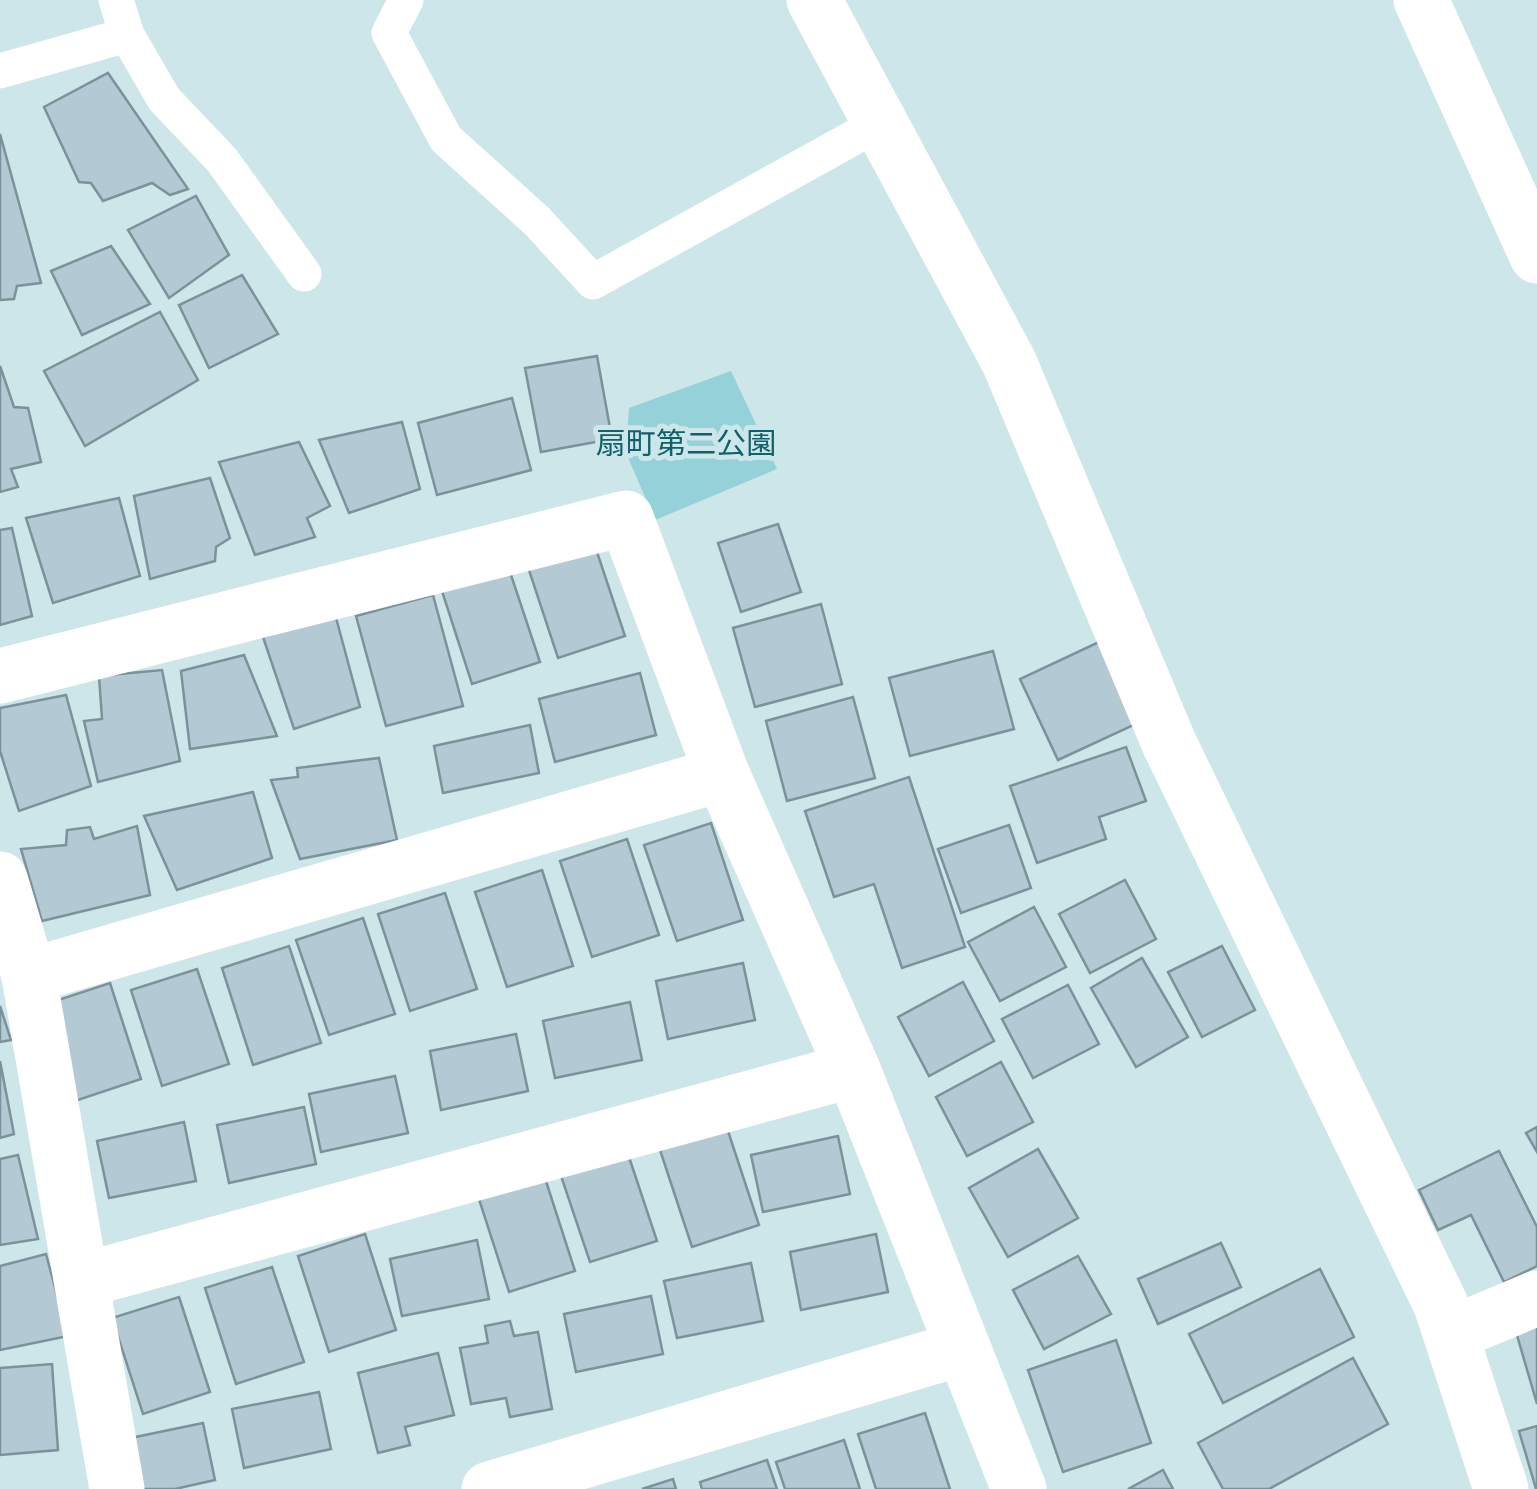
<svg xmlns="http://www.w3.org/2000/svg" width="1537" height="1489" font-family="Overpass,'Noto Sans JP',sans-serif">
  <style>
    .green { fill: #95d1d8 }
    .building { fill: #b3c9d3; stroke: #7c929b; stroke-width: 2.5 }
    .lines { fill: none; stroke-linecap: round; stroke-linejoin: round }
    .lane { stroke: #fff; stroke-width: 35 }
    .street { stroke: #fff; stroke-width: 55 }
    .secondary { stroke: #fff; stroke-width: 55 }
    .labels { text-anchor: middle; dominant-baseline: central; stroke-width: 10; stroke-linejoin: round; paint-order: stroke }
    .park-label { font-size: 30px; fill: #106169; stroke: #cce6e9 }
  </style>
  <rect width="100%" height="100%" fill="#cce6e9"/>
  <polygon class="green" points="731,371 777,469 655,520 626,453 629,408"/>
  <g class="building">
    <polygon points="108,73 188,189 170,195 152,183 103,201 91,183 79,182 44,107"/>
    <polygon points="0,134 41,283 17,286 14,299 0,300"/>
    <polygon points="196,196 229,255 169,298 128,230"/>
    <polygon points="111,246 150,304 82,335 51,271"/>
    <polygon points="242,275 278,334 209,368 179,305"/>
    <polygon points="160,312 198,380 85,446 44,371"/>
    <polygon points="597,356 612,439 541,452 525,368"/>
    <polygon points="0,366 14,407 28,408 41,462 11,469 18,487 0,492"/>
    <polygon points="512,398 531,470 437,495 418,423"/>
    <polygon points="402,422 420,489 349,513 319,440"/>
    <polygon points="299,442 330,506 307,518 315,537 255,555 219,462"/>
    <polygon points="210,478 230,538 216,547 215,561 150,579 134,496"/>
    <polygon points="119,498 140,576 53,603 26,518"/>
    <polygon points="778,524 801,592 741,612 718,543"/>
    <polygon points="12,528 32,616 0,625 0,530"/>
    <polygon points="593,540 625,636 558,658 526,561"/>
    <polygon points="508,566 540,662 472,684 441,588"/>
    <polygon points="433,595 463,706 386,726 356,616"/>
    <polygon points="821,604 842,684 755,707 733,628"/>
    <polygon points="335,614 360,707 294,729 263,637"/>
    <polygon points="1099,642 1138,723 1058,760 1020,679"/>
    <polygon points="993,651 1014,729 910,756 889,678"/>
    <polygon points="244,655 277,736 190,749 181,671"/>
    <polygon points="162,670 180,761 98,782 84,721 102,719 99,676"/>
    <polygon points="640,673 656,735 555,762 539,699"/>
    <polygon points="66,695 91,786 19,811 0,751 0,708"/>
    <polygon points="853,697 875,778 787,801 766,721"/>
    <polygon points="530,725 539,773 443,793 434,746"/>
    <polygon points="1126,747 1146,801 1099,817 1106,839 1037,863 1010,786"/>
    <polygon points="379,758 397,840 300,859 271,780 298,777 297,768"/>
    <polygon points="909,777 965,947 902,968 874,884 834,897 805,811"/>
    <polygon points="253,792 272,858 177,890 144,816"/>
    <polygon points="711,823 743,920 677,941 644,845"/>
    <polygon points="1009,825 1031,888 961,913 938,849"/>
    <polygon points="137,826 150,895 42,921 21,849 66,845 67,830 90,827 94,839"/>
    <polygon points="627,839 659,935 592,957 560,861"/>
    <polygon points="542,870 573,966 507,987 475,892"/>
    <polygon points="1125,880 1156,939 1090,973 1059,914"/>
    <polygon points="445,893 477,989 410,1011 378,914"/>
    <polygon points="1034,907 1066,967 1000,1001 968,942"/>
    <polygon points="363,918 395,1014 329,1035 296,940"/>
    <polygon points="289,946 321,1043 253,1065 222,968"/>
    <polygon points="1222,946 1255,1010 1202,1037 1168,972"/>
    <polygon points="1142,958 1188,1037 1136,1067 1091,988"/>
    <polygon points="743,963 755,1020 668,1039 656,981"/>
    <polygon points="197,969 229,1064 162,1086 131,990"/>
    <polygon points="963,982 994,1041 929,1076 898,1017"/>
    <polygon points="110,983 141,1079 75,1101 43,1005"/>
    <polygon points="1068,985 1099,1044 1033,1078 1002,1019"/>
    <polygon points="630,1002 642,1060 555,1078 543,1021"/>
    <polygon points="0,1006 11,1040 0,1042"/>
    <polygon points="516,1034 528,1091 441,1110 430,1051"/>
    <polygon points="0,1061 14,1134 0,1138"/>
    <polygon points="1001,1062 1033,1122 967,1156 936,1097"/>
    <polygon points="395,1076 408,1133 321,1152 309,1094"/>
    <polygon points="304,1107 316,1164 229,1183 217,1125"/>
    <polygon points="184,1122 196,1181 109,1198 97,1141"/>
    <polygon points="1537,1127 1537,1152 1526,1133"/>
    <polygon points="727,1128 759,1225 692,1247 660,1150"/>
    <polygon points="838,1136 850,1194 763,1212 751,1155"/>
    <polygon points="625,1145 657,1241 590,1262 558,1167"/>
    <polygon points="1038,1149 1078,1218 1008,1257 969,1188"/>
    <polygon points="1499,1151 1537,1227 1537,1266 1504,1282 1471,1215 1438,1230 1419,1190"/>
    <polygon points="18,1155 38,1239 0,1245 0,1159"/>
    <polygon points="544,1175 575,1271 509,1292 478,1196"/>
    <polygon points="365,1234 396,1330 329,1352 298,1256"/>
    <polygon points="876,1234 888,1292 801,1310 790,1252"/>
    <polygon points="477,1240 489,1299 402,1316 390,1259"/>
    <polygon points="1221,1243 1241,1287 1158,1324 1138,1279"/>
    <polygon points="46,1254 68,1336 0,1350 0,1266"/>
    <polygon points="1078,1256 1111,1314 1044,1349 1013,1290"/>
    <polygon points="751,1263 763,1321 677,1338 664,1281"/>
    <polygon points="272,1267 304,1362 236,1384 205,1288"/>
    <polygon points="1320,1269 1354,1337 1223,1403 1189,1334"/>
    <polygon points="651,1296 663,1354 576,1372 564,1314"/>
    <polygon points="179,1297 210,1392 143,1414 112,1318"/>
    <polygon points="1537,1318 1537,1404 1514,1325"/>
    <polygon points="510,1321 514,1336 538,1332 552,1409 510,1417 506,1398 471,1404 460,1348 488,1343 485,1326"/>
    <polygon points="1116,1340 1151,1443 1063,1472 1028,1370"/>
    <polygon points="438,1353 454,1415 405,1427 410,1445 378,1453 358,1373"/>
    <polygon points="1353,1358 1388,1424 1269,1489 1223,1489 1198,1443"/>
    <polygon points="52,1364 58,1450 0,1455 0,1368"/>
    <polygon points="319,1392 331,1449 244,1468 232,1409"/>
    <polygon points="925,1413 950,1489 876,1489 858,1434"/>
    <polygon points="203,1423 215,1480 175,1489 126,1489 116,1441"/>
    <polygon points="1537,1426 1537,1489 1536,1489 1519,1431"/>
    <polygon points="844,1440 860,1489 785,1489 776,1462"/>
    <polygon points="767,1460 777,1489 702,1489 700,1482"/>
    <polygon points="1163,1470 1173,1489 1128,1489"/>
    <polygon points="673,1479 676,1489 642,1489"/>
  </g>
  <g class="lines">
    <g class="lane">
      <polyline points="116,0 127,35 164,99 222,160 304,274"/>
      <polyline points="406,0 389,33 446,139 537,221 593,282 880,123"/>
      <polyline points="0,71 127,35"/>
    </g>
    <g class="street">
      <polyline points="814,0 1009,362 1169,743 1441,1305 1501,1489"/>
      <polyline points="0,676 626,518 722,774 853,1070 1019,1489"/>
      <polyline points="0,879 29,976 117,1489"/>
      <polyline points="29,976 722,774"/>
      <polyline points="84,1280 853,1070"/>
      <polyline points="1451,1334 1537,1298"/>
      <polyline points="489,1489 963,1348"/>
    </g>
    <polyline class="secondary" points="1421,0 1537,256"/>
  </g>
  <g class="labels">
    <g class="park-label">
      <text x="686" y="446">扇町第二公園</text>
    </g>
  </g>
</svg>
